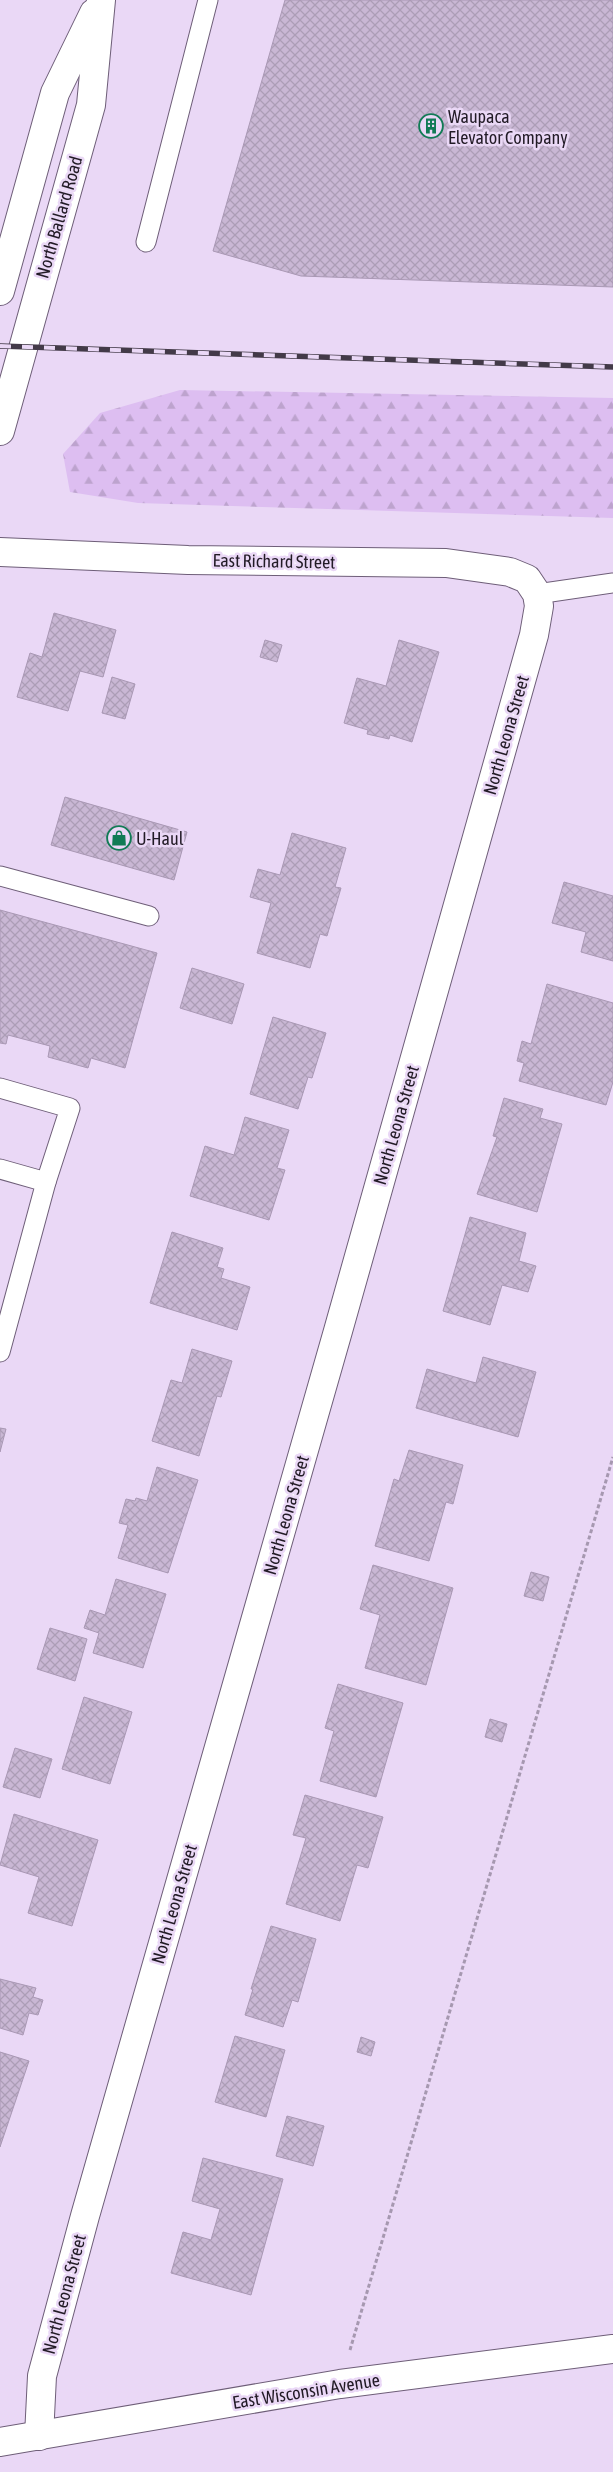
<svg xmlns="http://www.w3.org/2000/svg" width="613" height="2472" font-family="'Asap Condensed',sans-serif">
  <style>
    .forest { fill: url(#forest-firs) }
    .building { fill: url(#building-cross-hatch); stroke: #a998b4 }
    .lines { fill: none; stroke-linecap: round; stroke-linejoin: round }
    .lane-casing { stroke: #6e5e78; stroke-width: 21 }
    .street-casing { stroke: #6e5e78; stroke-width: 30 }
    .secondary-casing { stroke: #6e5e78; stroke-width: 30 }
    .path { stroke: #a698b0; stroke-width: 3; stroke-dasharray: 4 2.5; stroke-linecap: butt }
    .lane { stroke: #fff; stroke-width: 19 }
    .street { stroke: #fff; stroke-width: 28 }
    .secondary { stroke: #fff; stroke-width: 28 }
    .rail-casing { stroke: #433a48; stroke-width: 5.5 }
    .rail { stroke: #ead8f6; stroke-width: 4; stroke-dasharray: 11; stroke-linecap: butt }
    .labels { text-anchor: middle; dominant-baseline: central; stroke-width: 5; stroke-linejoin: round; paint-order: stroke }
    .poi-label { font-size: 18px; fill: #221b26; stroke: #ead8f6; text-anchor: start }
    .street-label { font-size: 18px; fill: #221b26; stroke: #ead8f6 }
  </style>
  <defs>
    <pattern id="forest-firs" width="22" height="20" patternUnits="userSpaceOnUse" patternTransform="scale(1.25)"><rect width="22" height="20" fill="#ddbef1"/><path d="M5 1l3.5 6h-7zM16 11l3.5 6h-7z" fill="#bda3ce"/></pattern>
    <pattern id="building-cross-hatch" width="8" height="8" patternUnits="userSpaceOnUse" patternTransform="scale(1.25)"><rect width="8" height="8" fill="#c9b7d4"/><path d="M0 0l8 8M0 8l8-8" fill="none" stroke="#ac9db6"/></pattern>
  </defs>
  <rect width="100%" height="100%" fill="#ead8f6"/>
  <polygon class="forest" points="180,390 613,398 613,518 138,503 70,492 63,454 100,413"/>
  <g class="building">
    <polygon points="285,0 613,0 613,287 301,276 213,251"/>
    <polygon points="54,613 116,630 103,677 80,671 68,711 17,697 30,653 42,657"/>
    <polygon points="265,640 282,645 277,662 260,657"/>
    <polygon points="399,640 439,652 412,742 390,735 389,739 367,734 368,730 344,723 357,678 386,686"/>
    <polygon points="112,677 135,684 125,719 102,713"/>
    <polygon points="65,797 187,832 174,880 51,845"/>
    <polygon points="292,833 346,848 335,887 341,888 327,936 320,934 310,968 257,953 271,903 250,897 258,869 280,875"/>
    <polygon points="564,882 613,896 613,961 581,952 586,932 552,923"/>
    <polygon points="0,910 157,953 125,1068 91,1058 88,1068 48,1057 50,1046 8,1035 6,1044 0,1043"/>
    <polygon points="192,968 244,984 232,1024 180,1008"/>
    <polygon points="547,984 613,1003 613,1082 606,1105 519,1081 524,1063 517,1061 522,1041 531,1044"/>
    <polygon points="273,1017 326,1033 312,1078 308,1077 298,1109 250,1094"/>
    <polygon points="504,1098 543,1109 540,1118 562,1124 537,1212 477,1194 497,1137 493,1136"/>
    <polygon points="245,1117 289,1130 277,1168 285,1170 269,1220 190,1196 205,1146 234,1155"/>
    <polygon points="470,1217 526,1233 519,1261 536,1266 528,1292 502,1285 490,1325 443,1311"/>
    <polygon points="172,1232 223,1248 217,1267 224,1269 221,1278 250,1287 237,1330 150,1303"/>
    <polygon points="192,1349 232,1361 221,1397 217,1396 199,1456 152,1441 171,1380 182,1383"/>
    <polygon points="483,1357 536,1372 518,1437 416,1408 427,1369 476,1383"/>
    <polygon points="0,1428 6,1429 0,1452"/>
    <polygon points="409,1450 463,1465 453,1504 446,1502 429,1561 375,1546 394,1479 399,1481"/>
    <polygon points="157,1467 198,1480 168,1573 118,1558 128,1525 119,1523 126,1499 135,1501 136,1498 147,1501"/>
    <polygon points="373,1565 453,1588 426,1685 365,1668 380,1615 360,1609"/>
    <polygon points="531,1572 549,1577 543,1601 524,1596"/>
    <polygon points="116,1579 166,1594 143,1668 93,1653 99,1633 84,1628 90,1610 105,1615"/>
    <polygon points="50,1628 87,1639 75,1681 37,1669"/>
    <polygon points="338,1684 403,1703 376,1797 320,1781 334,1731 325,1728"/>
    <polygon points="84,1697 132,1712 110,1784 62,1769"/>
    <polygon points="490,1719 507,1724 502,1742 485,1737"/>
    <polygon points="15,1748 52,1759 40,1798 3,1787"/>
    <polygon points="305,1795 383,1817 368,1868 357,1865 340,1921 286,1904 306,1838 293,1835"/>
    <polygon points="14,1814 98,1840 72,1926 28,1913 39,1877 0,1865"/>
    <polygon points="271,1926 316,1939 298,2002 292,2000 283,2027 245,2015 253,1989 251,1989"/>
    <polygon points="0,1979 36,1988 33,1997 43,2000 38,2015 29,2013 23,2035 0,2028"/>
    <polygon points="235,2036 285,2050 266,2117 215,2102"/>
    <polygon points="361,2037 375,2042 371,2056 357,2052"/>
    <polygon points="0,2052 29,2061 0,2147"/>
    <polygon points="287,2116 324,2126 313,2166 276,2156"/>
    <polygon points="203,2158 283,2179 251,2295 171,2273 183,2232 211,2240 220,2209 192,2201"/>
  </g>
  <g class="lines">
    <g class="lane-casing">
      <g id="lane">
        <polyline points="146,242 208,0"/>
        <polyline points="537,594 613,583"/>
        <polyline points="0,876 149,916"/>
        <polyline points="0,1088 70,1108 46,1182 0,1352"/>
        <polyline points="0,1169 46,1182"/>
      </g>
    </g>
    <g class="street-casing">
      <polyline id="street" points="0,552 188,560 446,563 510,572 527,579 537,594 539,606 534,635 338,1331 85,2216 42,2376 39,2436"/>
    </g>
    <g class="secondary-casing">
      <g id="secondary">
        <polyline points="0,291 55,93 94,13"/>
        <polyline points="0,431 91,105 101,0"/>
        <polyline points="0,2442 340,2384 613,2349"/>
      </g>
    </g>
    <polyline class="path" points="350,2350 613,1457"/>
    <use href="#lane" class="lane"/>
    <use href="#street" class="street"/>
    <use href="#secondary" class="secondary"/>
    <g class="rail-casing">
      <polyline id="rail" points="0,346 613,367"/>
    </g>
    <use href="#rail" class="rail"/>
  </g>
  <defs>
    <g id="building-ring" transform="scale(1.25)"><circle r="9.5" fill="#ead8f6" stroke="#117b55" stroke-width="1.5"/><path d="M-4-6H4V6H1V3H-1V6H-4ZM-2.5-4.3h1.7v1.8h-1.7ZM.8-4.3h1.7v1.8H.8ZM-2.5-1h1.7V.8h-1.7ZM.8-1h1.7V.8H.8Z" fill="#117b55"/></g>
    <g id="shop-ring" transform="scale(1.25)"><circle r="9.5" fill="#ead8f6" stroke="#117b55" stroke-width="1.5"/><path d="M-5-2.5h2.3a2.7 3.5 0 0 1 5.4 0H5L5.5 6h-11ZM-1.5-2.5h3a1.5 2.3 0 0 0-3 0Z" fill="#117b55"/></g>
  </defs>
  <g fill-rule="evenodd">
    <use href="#building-ring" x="431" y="126"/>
    <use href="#shop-ring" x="119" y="838"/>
  </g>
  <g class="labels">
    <g class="poi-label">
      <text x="448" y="116">Waupaca<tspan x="448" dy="21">Elevator Company</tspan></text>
      <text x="136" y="838">U-Haul</text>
    </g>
    <g class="street-label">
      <text transform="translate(59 217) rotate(-74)">North Ballard Road</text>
      <text transform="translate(274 561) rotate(1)">East Richard Street</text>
      <text transform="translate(506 735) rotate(-74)">North Leona Street</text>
      <text transform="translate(396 1125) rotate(-74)">North Leona Street</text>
      <text transform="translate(286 1515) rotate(-74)">North Leona Street</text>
      <text transform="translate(174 1904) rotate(-74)">North Leona Street</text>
      <text transform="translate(64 2294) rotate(-75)">North Leona Street</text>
      <text transform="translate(306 2391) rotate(-9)">East Wisconsin Avenue</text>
    </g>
  </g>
</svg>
